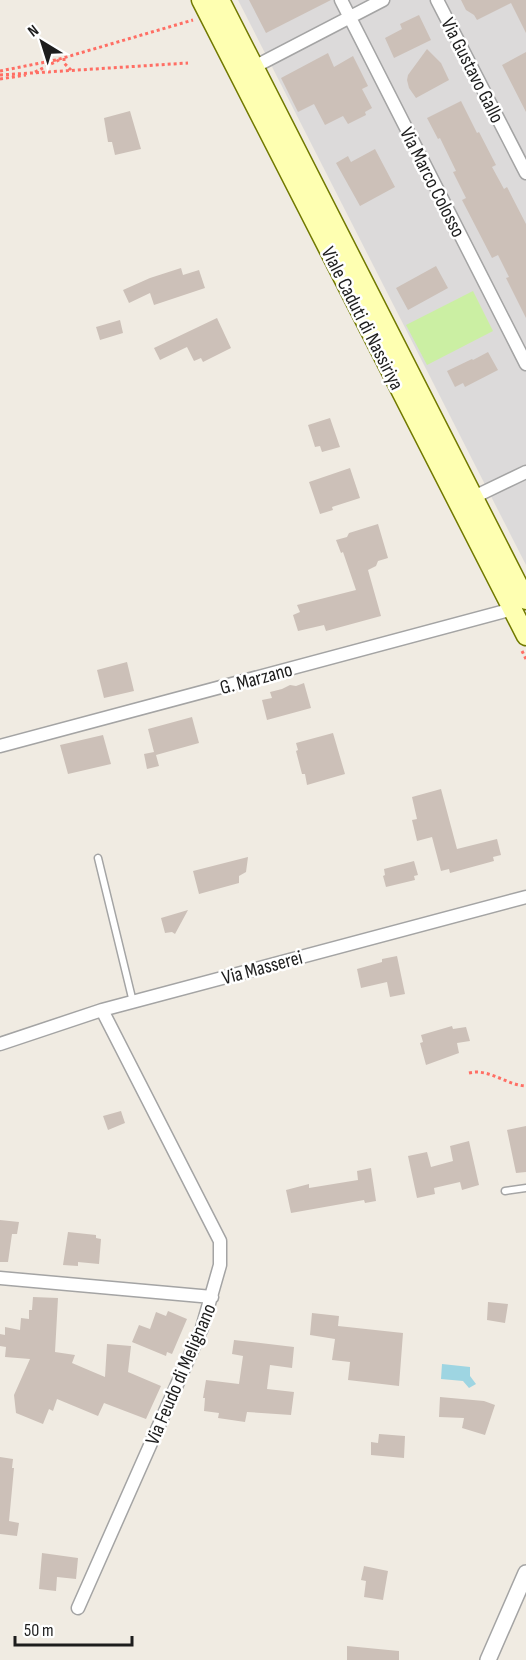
<svg xmlns="http://www.w3.org/2000/svg" width="526" height="1660" viewBox="0 0 526 1660" font-family="'Sofia Sans Condensed',sans-serif">
  <style>
    .residential { fill: #dcdada }
    .grass { fill: #cbefa3 }
    .water { fill: #9ed5e2 }
    .building { fill: #ccc0b8 }
    .lines { fill: none; stroke-linecap: round; stroke-linejoin: round }
    .service-casing { stroke: #a4a4a4; stroke-width: 9 }
    .minor-casing { stroke: #a4a4a4; stroke-width: 15 }
    .tertiary-casing { stroke: #a4a4a4; stroke-width: 18 }
    .secondary-casing { stroke: #717900; stroke-width: 21 }
    .path { stroke: #ff6e64; stroke-width: 3; stroke-dasharray: 3 3; stroke-linecap: butt }
    .service { stroke: #fff; stroke-width: 6 }
    .minor { stroke: #fff; stroke-width: 12 }
    .tertiary { stroke: #fff; stroke-width: 15 }
    .secondary { stroke: #feffb1; stroke-width: 18 }
    .labels { text-anchor: middle; stroke-width: 5; stroke-linejoin: round; paint-order: stroke }
    .street-label { font-size: 20px; fill: #1d1d1d; stroke: #fff }
  </style>
  <rect width="100%" height="100%" fill="#f0ebe2"/>
  <path class="residential" d="M238 0H526V565Z"/>
  <path class="grass" d="M473 291 493 331 427 365 406 325Z"/>
  <path class="water" d="M442 1364 470 1367V1376L476 1384 469 1388 463 1381 441 1379Z"/>
  <path class="building" d="M249 0H331L266 33Z
    M461 0H526V33L511 3 477 20 474 15 466 10Z
    M419 15 431 40 394 58 385 38 402 29 400 24Z
    M427 49 441 63 449 80 416 98 409 88 407 80 408 75Z
    M526 52V112L502 65Z
    M328 53 334 67 353 56 368 86 362 89 372 108 365 112 366 115 348 124 343 116 325 125 314 104 298 112 281 78Z
    M461 101 477 133 479 132 496 165 492 167 504 189 507 187 526 224V318L506 278 509 277 498 255 492 258 462 200 466 198 453 172 456 171 440 138 438 139 427 118Z
    M130 111 141 149 115 155 112 142H108L104 118Z
    M375 149 395 187 360 206 336 163 348 156 351 162Z
    M436 266 448 288 408 310 396 288Z
    M181 268 183 275 199 270 205 288 154 305 150 293 129 303 123 290 150 278Z
    M217 318 231 348 203 362 201 358 194 361 187 347 160 360 154 348Z
    M120 320 123 333 100 340 96 327Z
    M488 352 498 370 465 387 463 383 455 387 447 371 472 359 473 360Z
    M330 418 340 447 322 452 320 446 315 447 308 425Z
    M350 468 360 498 332 507 333 510 320 514 309 482Z
    M378 524 388 558 378 561 376 566 368 570 381 616 326 631 324 625 298 631 293 615 300 612 297 605 356 590 343 552 341 553 336 540 347 537 349 533Z
    M127 662 134 691 104 698 97 670Z
    M304 683 311 708 267 720 262 700 272 698 270 692 282 689 290 685 296 686Z
    M192 717 199 743 156 755 159 766 147 769 144 754 154 752 148 729Z
    M333 733 345 774 307 785 305 774H302L296 751 298 750 296 743Z
    M103 735 111 764 68 774 60 745Z
    M441 789 457 849 497 839 501 855 493 857 494 861 450 873 449 869 441 871 432 837 417 841 412 820 417 819 412 797Z
    M248 857 246 872 239 876V883L199 894 193 871Z
    M414 861 418 875 414 876 415 880 386 887 383 876 385 875 384 869Z
    M188 910 175 934 172 932 165 933 161 918Z
    M397 956 405 994 390 997 387 982 361 988 357 969 382 962V959Z
    M452 1026 453 1029 466 1027 470 1041 457 1043 459 1053 426 1065 420 1043 423 1042 421 1035Z
    M121 1111 125 1123 108 1130 103 1116Z
    M526 1126V1172L516 1173 507 1130Z
    M469 1141 479 1185 462 1190 460 1182 434 1188 435 1194 417 1198 408 1156 427 1152 431 1167 453 1161 450 1146Z
    M371 1168 376 1201 365 1203 364 1200 291 1213 286 1190 309 1184V1188L358 1180 357 1171Z
    M0 1220 19 1222 17 1234H12L8 1262H0Z
    M68 1232 96 1235V1238L101 1239 99 1264 78 1262V1266L63 1265Z
    M33 1297 58 1298 55 1352 75 1355 72 1363 105 1377 107 1344 131 1346 128 1372 161 1386 146 1419 104 1403 98 1416 57 1399 53 1411 49 1409 43 1424 16 1413 14 1395 30 1359 5 1357 6 1347 0 1346V1334L5 1335V1327L20 1330 21 1318 29 1319V1310H32Z
    M488 1302 508 1304 505 1323 487 1320Z
    M168 1311 187 1319 172 1354 167 1352 166 1356 132 1342 139 1325 150 1329 156 1312 166 1316Z
    M312 1313 339 1316 338 1326 403 1333 399 1386 348 1380 350 1362 332 1360 335 1339 310 1335Z
    M234 1340 294 1347 292 1368 270 1365 267 1389 294 1392 291 1415 247 1412 245 1422 218 1418 219 1413 204 1411 205 1398H203L206 1380 239 1384 243 1356 232 1354Z
    M440 1397 484 1401 495 1405 485 1435 462 1428 464 1418 439 1417Z
    M379 1434 405 1436 404 1458 371 1455V1442L378 1443Z
    M0 1457 13 1459 12 1468H14L9 1521 19 1523 17 1536 0 1534Z
    M42 1553 78 1558 76 1579 57 1577 56 1591 39 1589Z
    M364 1566 388 1571 383 1600 364 1597 366 1581 361 1580Z
    M347 1646 399 1651V1660H347Z"/>
  <g class="lines">
    <g class="service-casing">
      <path id="service" d="M98 858 133 1002
        M505 1191 526 1188"/>
    </g>
    <g class="minor-casing">
      <path id="minor" d="M341 0 526 364
        M437 0 526 173
        M254 67 383 0
        M474 497 526 472
        M0 746 513 609
        M0 1044 102 1010 526 897
        M0 1278 212 1297
        M78 1608 202 1328 220 1265V1241L102 1010"/>
    </g>
    <g class="tertiary-casing">
      <path id="tertiary" d="M488 1660 526 1573"/>
    </g>
    <g class="secondary-casing">
      <path id="secondary" d="M201 0 526 636
        M220 0 526 600"/>
    </g>
    <path class="path" d="M64 58V63L71 70
      M0 71 56 60 193 20
      M35 72 59 60
      M0 75 188 63
      M0 79 26 75
      M522 651 526 659
      M469 1073C489 1068 506 1085 526 1086"/>
    <use href="#service" class="service"/>
    <use href="#minor" class="minor"/>
    <use href="#tertiary" class="tertiary"/>
    <use href="#secondary" class="secondary"/>
  </g>
  <g class="labels">
    <g class="street-label">
      <text transform="translate(473 70) rotate(63)" y="7">Via Gustavo Gallo</text>
      <text transform="translate(433 182) rotate(63)" y="7">Via Marco Colosso</text>
      <text transform="translate(363 318) rotate(63)" y="7">Viale Caduti di Nassiriya</text>
      <text transform="translate(256 678) rotate(-15)" y="7">G. Marzano</text>
      <text transform="translate(262 967) rotate(-15)" y="7">Via Masserei</text>
      <text transform="translate(180 1374) rotate(-67)" y="7">Via Feudo di Melignano</text>
    </g>
  </g>
  <g transform="translate(42 42) rotate(322)" stroke="#ffffff" stroke-width="4.5" paint-order="stroke">
  <path d="M0-4.5L10 22L0 15L-10 22Z" fill="#1d1d1d"/>
  <text y="-9" font-size="16" font-weight="bold" text-anchor="middle" fill="#1d1d1d">N</text>
  </g>
  <path d="M15 1636v9h117v-9" fill="none" stroke="#1d1d1d" stroke-width="3"/>
  <text x="24" y="1636" font-size="18" fill="#1d1d1d" stroke="#ffffff" stroke-width="4.5" paint-order="stroke">50 m</text>
</svg>
